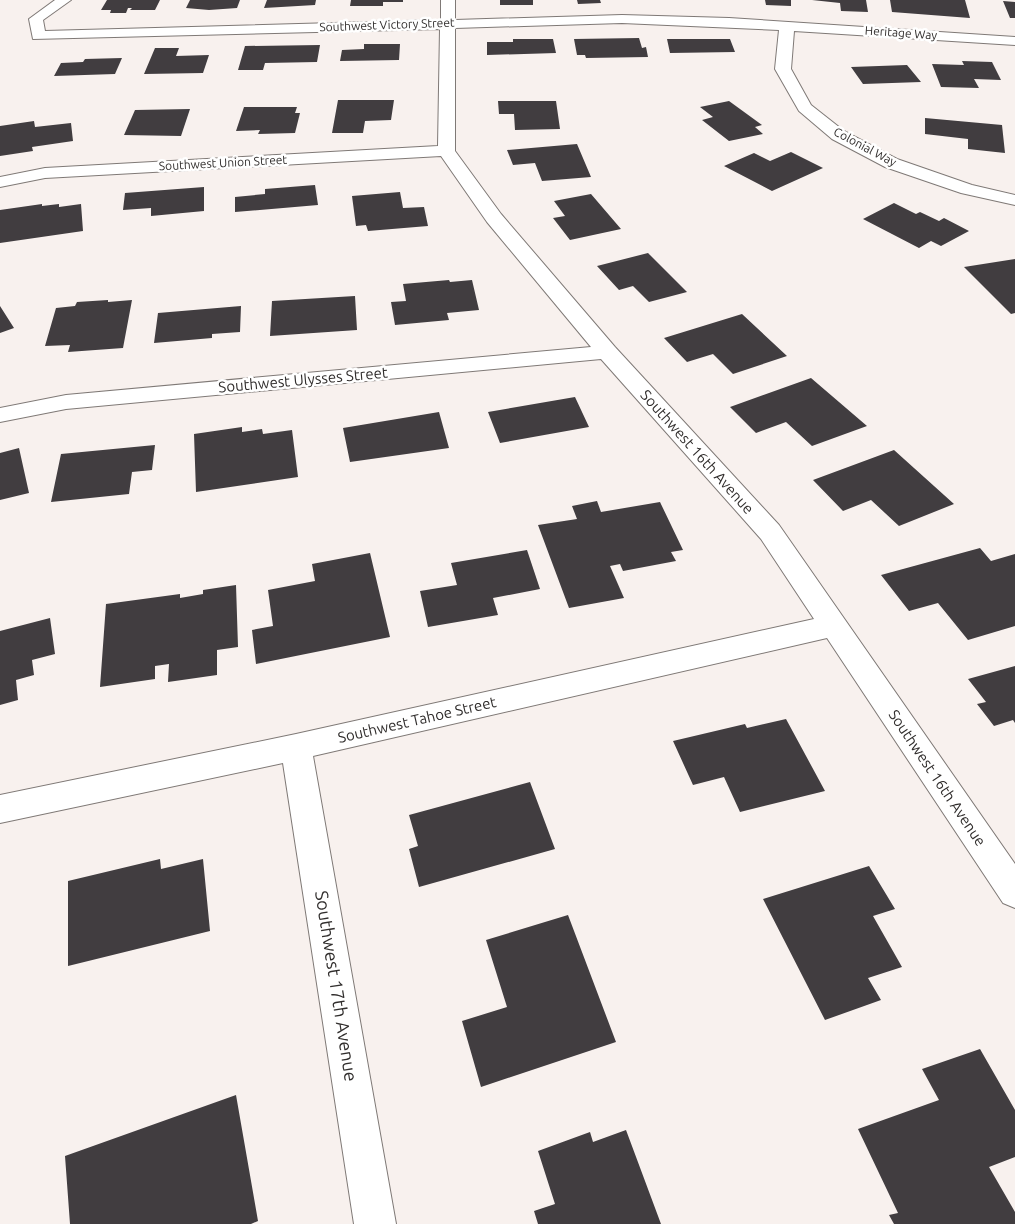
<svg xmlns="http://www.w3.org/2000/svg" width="1015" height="1224" viewBox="0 0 1015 1224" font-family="Ubuntu,sans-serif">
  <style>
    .building { fill: #413d40 }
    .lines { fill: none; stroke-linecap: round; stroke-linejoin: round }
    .minor-casing { stroke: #7f7976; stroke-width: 2 }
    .minor { fill: #fff; fill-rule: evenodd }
    .labels { text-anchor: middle; stroke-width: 5; stroke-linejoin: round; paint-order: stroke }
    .far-street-label { font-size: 12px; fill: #312e2d; stroke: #fff }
    .street-label { font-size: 15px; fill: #312e2d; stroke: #fff }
    .near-street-label { font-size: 18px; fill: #312e2d; stroke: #fff }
  </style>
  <rect width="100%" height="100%" fill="#f8f1ee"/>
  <path class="building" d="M107 0H160L155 10H130L132 8H128L126 13H110L111 10H101Z
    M190 0H240L237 8 209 10 186 8Z
    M267 0H316L315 5 264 8Z
    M351 0H403V2H383V6H350Z
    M500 0H533V5H500Z
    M577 0H600L601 3 578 4Z
    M765 0H791V6L766 5Z
    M812 0H866L868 12 841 11 840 3Z
    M890 0H965L970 18 892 12Z
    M1003 1 1015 2V18H1010Z
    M639 38 642 48 646 47 648 57 586 58 585 55H577L574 39Z
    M513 39H553L556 53 487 55V42H513Z
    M667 39H730L735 52 670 53Z
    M364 44H400L399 60 340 61 342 50 364 49Z
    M320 45 317 62 265 63 263 70H238L245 46Z
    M155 48H179L176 56 209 55 203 73 144 74Z
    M122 58 115 74 54 76 61 63 83 62 85 59Z
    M962 61 992 62 1001 80 974 79 979 88 941 87 932 64 964 65Z
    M907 65 921 82 863 84 851 67Z
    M338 100H394L391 120 365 121 363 133H332Z
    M498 101H556L560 129 515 130 514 114H499Z
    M729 101 762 125 755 127 763 134 729 141 702 120 713 117 700 107Z
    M244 107H297L295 113H300L295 133 258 134 260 130 236 131Z
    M190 109 181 136 124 135 135 110Z
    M925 118 1002 125 1005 153 968 149V139L925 134Z
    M34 121 35 127 71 123 73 141 32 147 33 151 0 156V126Z
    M577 144 591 177 542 181 535 163 513 165 507 150Z
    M791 152 823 168 772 191 724 166 754 153 770 161Z
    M315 185 318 205 235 212V197L265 194V189Z
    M204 187V211L151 216V208L123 210 125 193Z
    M400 192 403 208 424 207 428 226 368 231 366 225 356 226 352 196Z
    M591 194 621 229 570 240 553 218 565 216 554 201Z
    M894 203 916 214 920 212 939 221 944 218 969 231 941 246 931 241 919 248 863 219Z
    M42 204V206L59 204V207L81 204 83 231 0 243V210Z
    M648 253 687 292 649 302 633 286 619 290 597 266Z
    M1015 259V313L1011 314 964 267Z
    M449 280 450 282 472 280 479 310 447 313 449 320 395 325 391 302 406 301 403 284Z
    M355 296 357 330 270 336 272 301Z
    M108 300V302L132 300 123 348 68 352 70 345 45 346 56 308 75 306 77 302Z
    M0 306 14 328 0 333Z
    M241 306 240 332 212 334V338L154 343 158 313Z
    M742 314 787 356 733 374 713 354 687 362 664 338Z
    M811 378 867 426 812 446 786 422 756 433 730 407Z
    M575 397 589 427 500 443 488 412Z
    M439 412 449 448 350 462 343 428Z
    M242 427V432L262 429 263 434 292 430 298 477 196 492 194 434Z
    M155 445 152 470 132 472 129 494 51 502 61 454Z
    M19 448 29 493 0 500V453Z
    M894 450 954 504 899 526 871 500 843 511 813 480Z
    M597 501 601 512 660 502 683 550 671 552 676 561 623 571 620 564 610 566 624 598 569 608 538 525 577 519 572 506Z
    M980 548 991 561 1015 554V626L968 640 938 603 909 611 881 575Z
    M527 550 540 589 493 598 498 615 428 627 420 591 457 585 451 563Z
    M370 553 390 637 256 664 252 630 273 626 268 590 315 581 312 564Z
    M236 585 238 647 217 650V675L168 682 169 664 155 666V679L100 687 106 604 180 594V598L203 594V590Z
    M50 618 55 654 32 660 34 675 16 680 18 700 0 705V631Z
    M1015 666V723L1013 720 994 726 977 704 986 702 968 679Z
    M786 719 825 791 740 812 724 777 693 785 673 741 745 724 747 728Z
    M530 782 555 849 419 887 409 849 418 846 409 815Z
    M160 859 161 869 203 859 210 931 68 966V881Z
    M869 866 895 909 873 916 902 967 868 978 881 1000 825 1020 763 899Z
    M568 915 616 1042 481 1087 462 1021 507 1007 486 940Z
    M980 1049 1015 1110V1157L989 1167 1015 1212V1224H894L889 1215 898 1213 858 1129 939 1100 922 1069Z
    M236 1095 258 1221 251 1224H70L65 1156Z
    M626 1130 661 1224H538L534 1211 555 1204 538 1151 590 1132 593 1142Z"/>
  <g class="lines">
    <g class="minor-casing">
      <path id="minor" d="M55 0H71L43 20 45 31 441 20V0H455V20L622 15 729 18 1015 37V45L794 31 791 69 811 105 844 131 897 159 972 185 1015 195V205L961 193 885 167 832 139 799 111 775 69 779 30 622 23 455 28V151L501 214 615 347 779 525 1015 864V908L1003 903 827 638 313 756 396 1224H354L283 763 0 823V795L296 734 814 619 761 539 601 359 66 409 0 422V408L66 395 591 347 487 222 441 156 45 178 0 187V177L45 168 438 146 440 29 33 39 29 19Z"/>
    </g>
    <use href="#minor" class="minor"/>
  </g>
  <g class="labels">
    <g class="far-street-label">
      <text transform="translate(387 25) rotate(-2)" y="4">Southwest Victory Street</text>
      <text transform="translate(901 33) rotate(4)" y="4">Heritage Way</text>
      <text transform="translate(865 147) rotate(28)" y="4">Colonial Way</text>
      <text transform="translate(223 163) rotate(-3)" y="4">Southwest Union Street</text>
    </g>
    <g class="street-label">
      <text transform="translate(303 380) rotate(-5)" y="5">Southwest Ulysses Street</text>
      <text transform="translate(697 452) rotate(48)" y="5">Southwest 16th Avenue</text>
      <text transform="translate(417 720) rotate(-13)" y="5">Southwest Tahoe Street</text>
      <text transform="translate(937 778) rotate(56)" y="5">Southwest 16th Avenue</text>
    </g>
    <g class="near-street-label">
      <text transform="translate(336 986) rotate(81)" y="6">Southwest 17th Avenue</text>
    </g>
  </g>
</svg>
